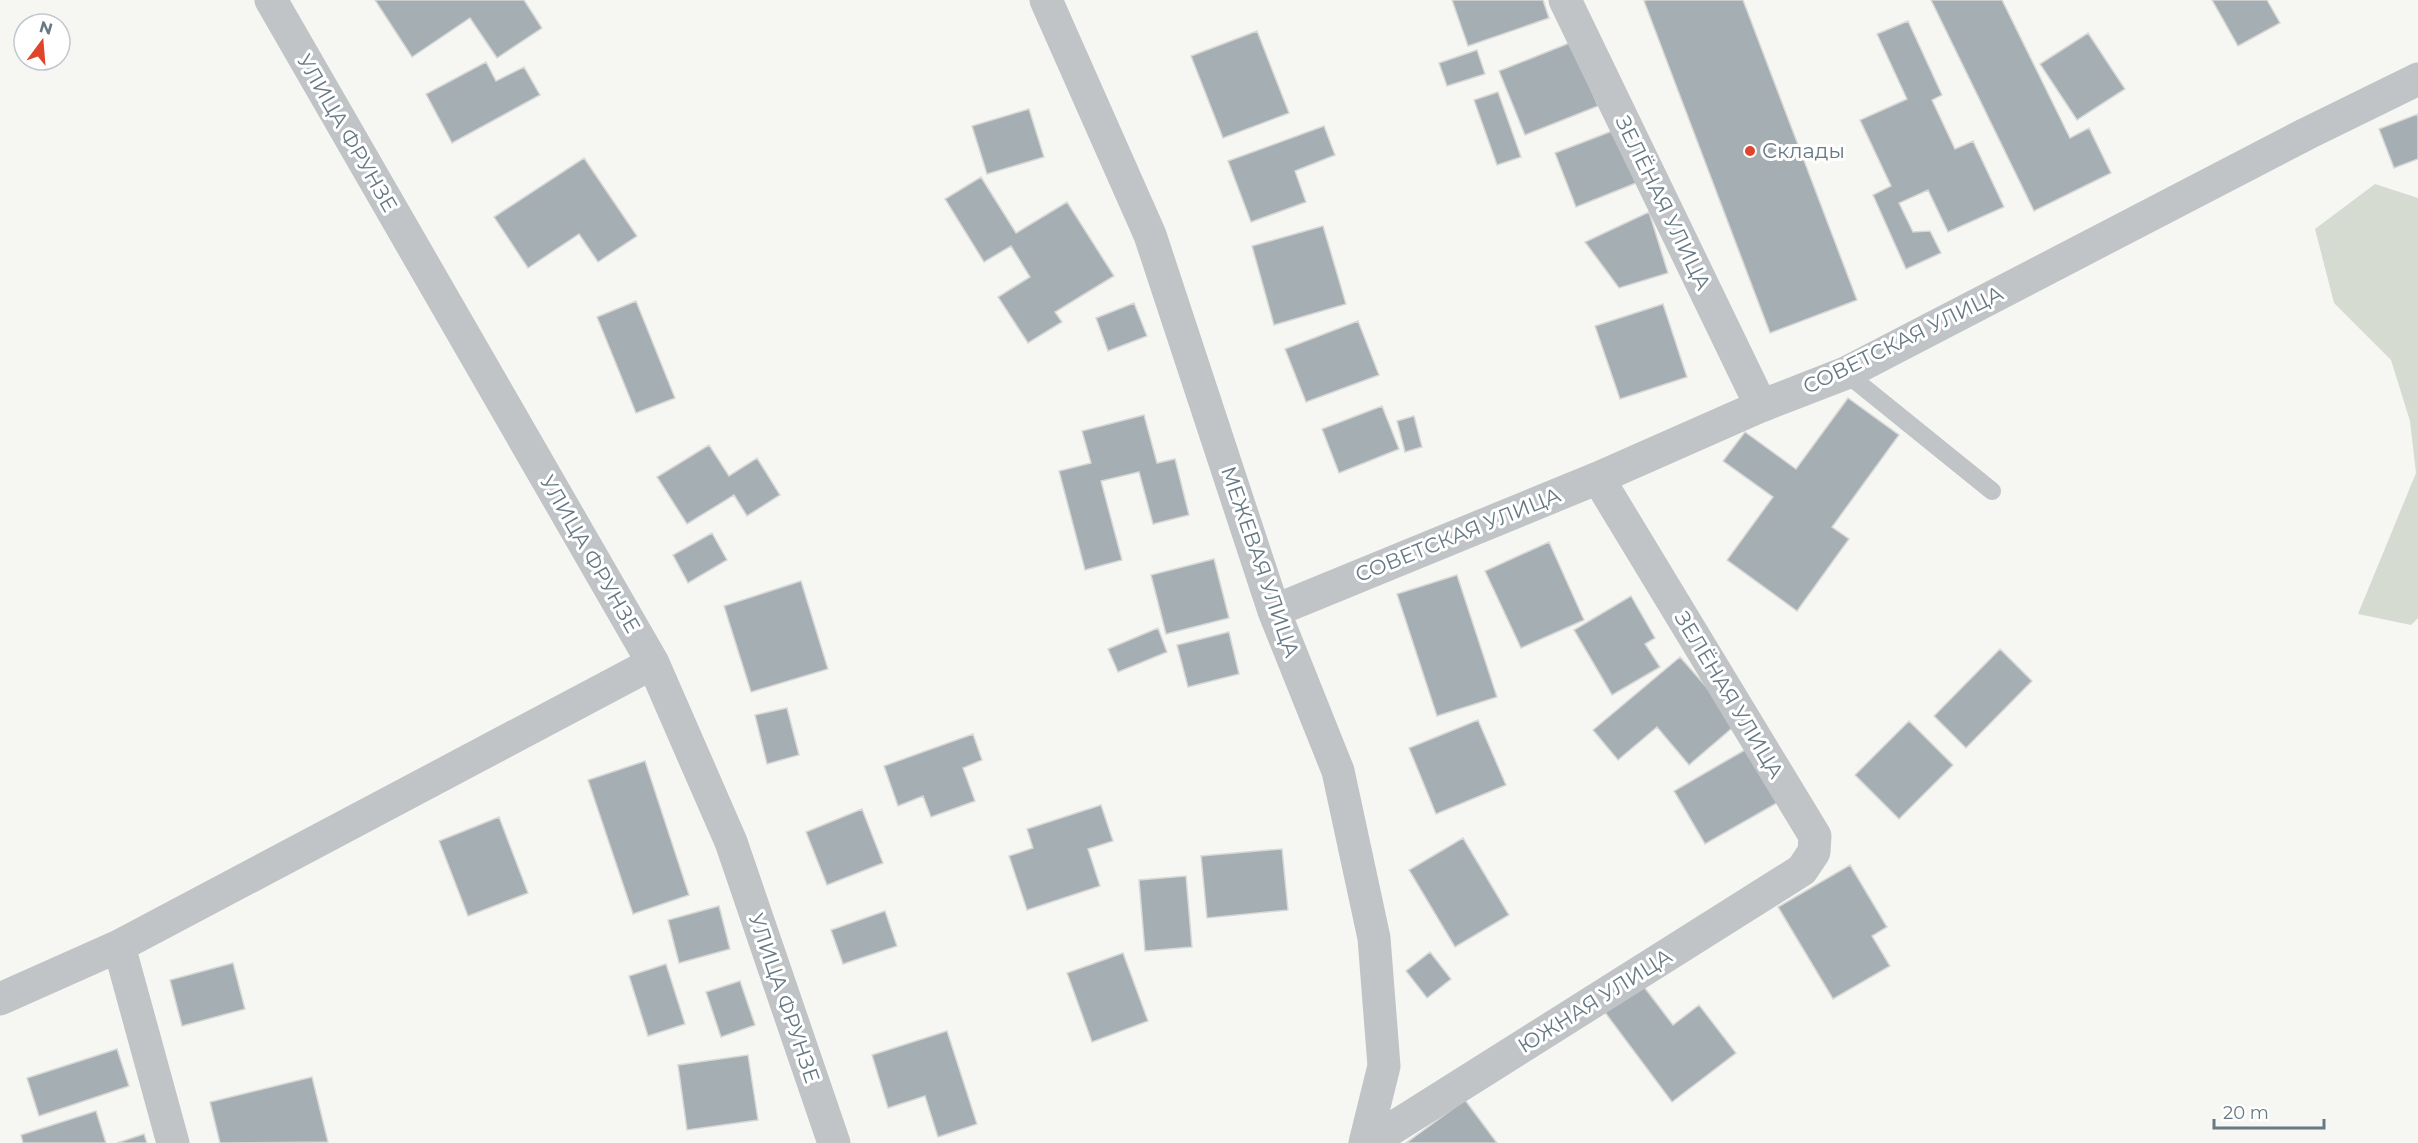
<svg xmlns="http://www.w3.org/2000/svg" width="2418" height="1143" viewBox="0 0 2418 1143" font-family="Montserrat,sans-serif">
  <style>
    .green { fill: #d6dbd2 }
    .building { fill: #a4aeb3; stroke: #d8d8d6; stroke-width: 1.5 }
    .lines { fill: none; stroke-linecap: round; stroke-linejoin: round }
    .service { stroke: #c0c4c7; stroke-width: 18 }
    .minor { stroke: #c0c4c7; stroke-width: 33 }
    .poi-dot { fill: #df452a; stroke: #fff; stroke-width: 2 }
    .labels { text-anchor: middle; stroke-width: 6; stroke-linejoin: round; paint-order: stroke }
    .street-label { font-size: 21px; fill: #667984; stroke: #fff }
    .poi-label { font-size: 21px; fill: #667984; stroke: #fff; text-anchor: start }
  </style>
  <rect width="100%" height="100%" fill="#f6f6f3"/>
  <path class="green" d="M2375 184 2418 198V618L2411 625 2358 614 2416 473 2410 421 2391 360 2334 303 2315 229Z"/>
  <path class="building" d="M375 0H524L542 28 497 58 470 18 412 57Z
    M1452 0H1543L1549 18 1468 46Z
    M1647 0H1743L1857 300 1770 333 1644 1Z
    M1931 0H2002L2070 138 2089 128 2111 173 2034 211Z
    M2212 0H2267L2280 23 2238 46Z
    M1908 21 1942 95 1932 100 1955 149 1973 141 2004 207 1948 232 1928 190 1899 203 1913 232 1930 231 1941 253 1906 269 1873 195 1891 186 1860 120 1907 99 1877 34Z
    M1257 31 1289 113 1223 138 1191 56Z
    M2088 33 2125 89 2077 120 2040 64Z
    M1572 42 1598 106 1525 135 1499 71Z
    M1477 50 1485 74 1447 86 1439 63Z
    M486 62 496 81 524 67 540 95 452 143 426 94Z
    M1498 92 1521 157 1497 165 1474 100Z
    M1029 109 1044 157 987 174 972 126Z
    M2418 114V159L2394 168 2379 129Z
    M1324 126 1335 155 1295 171 1306 202 1251 222 1228 161Z
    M1620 128 1641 181 1576 207 1555 153Z
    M584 158 637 236 598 262 579 234 528 268 494 217Z
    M981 177 1016 233 1067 202 1114 276 1055 312 1062 322 1028 343 998 297 1030 277 1011 246 984 262 945 199Z
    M1649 212 1668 273 1619 288 1585 242Z
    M1323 226 1346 304 1274 325 1252 246Z
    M636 301 675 398 636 413 597 317Z
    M1134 303 1147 336 1108 351 1096 318Z
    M1663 304 1687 377 1620 399 1595 326Z
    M1358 321 1379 375 1306 402 1285 349Z
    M1848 398 1899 435 1832 527 1849 539 1797 611 1727 560 1773 497 1723 461 1745 432 1796 469Z
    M1382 406 1399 449 1339 473 1322 429Z
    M1144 415 1157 463 1175 459 1189 515 1153 524 1139 472 1101 481 1122 560 1085 570 1059 471 1091 463 1082 431Z
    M1414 416 1422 447 1405 452 1397 421Z
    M709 445 729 476 757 458 780 495 747 516 734 495 687 524 657 477Z
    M712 533 727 560 688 583 673 555Z
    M1549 542 1584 620 1521 648 1485 571Z
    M1214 559 1229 618 1166 634 1151 575Z
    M1457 575 1497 697 1437 716 1397 594Z
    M801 581 828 669 751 692 724 606Z
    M1631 596 1655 638 1645 644 1660 667 1612 695 1574 630Z
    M1158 628 1167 652 1118 672 1108 649Z
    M1229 632 1239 674 1188 687 1177 645Z
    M2000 649 2032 681 1966 748 1934 716Z
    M1680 657 1738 723 1689 765 1657 727 1618 760 1593 730Z
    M787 708 799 755 767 764 755 715Z
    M1478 720 1506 785 1436 814 1409 748Z
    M1909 721 1953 765 1899 819 1855 775Z
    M973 734 982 760 963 768 975 801 931 817 923 796 898 806 884 766Z
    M1750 747 1782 800 1705 844 1674 791Z
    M645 761 689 895 633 914 588 780Z
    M1101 805 1113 841 1088 849 1100 886 1027 910 1009 856 1033 848 1027 829Z
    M862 809 883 863 827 885 806 832Z
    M499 817 528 893 468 916 439 841Z
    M1463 838 1509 915 1455 947 1409 870Z
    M1282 849 1288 910 1207 918 1201 856Z
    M1850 865 1887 927 1872 936 1890 966 1833 999 1778 907Z
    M1186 876 1192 947 1145 951 1139 880Z
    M719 906 730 949 679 963 668 920Z
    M885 911 897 946 843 964 831 930Z
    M1430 952 1451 979 1427 998 1406 971Z
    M1123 953 1148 1021 1092 1042 1067 973Z
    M233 963 245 1009 182 1026 170 980Z
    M666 964 685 1024 648 1036 629 976Z
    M740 981 755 1025 721 1037 706 992Z
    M1641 983 1673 1025 1699 1005 1736 1053 1672 1102 1604 1011Z
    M947 1031 977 1124 938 1137 925 1096 888 1108 872 1055Z
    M117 1049 129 1086 39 1116 27 1078Z
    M748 1055 758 1120 687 1130 678 1065Z
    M312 1077 328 1142 220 1143 210 1102Z
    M1465 1100 1497 1143H1406Z
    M96 1111 106 1143H23L21 1135Z
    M144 1134 147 1143H117Z"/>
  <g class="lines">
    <path class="service" d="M1846 373 1992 491"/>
    <path class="minor" d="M271 0 653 663 731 842 834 1143
      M1046 0 1150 235 1274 611 1338 771 1374 938 1384 1066 1365 1143
      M1565 0 1761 406
      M1274 611 1598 478 1761 406 1846 373 2306 134 2418 79
      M119 946 173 1143
      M0 999 119 946 653 663
      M1369 1143 1802 870 1814 852 1815 836 1598 478"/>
  </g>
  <circle class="poi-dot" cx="1750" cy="151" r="6"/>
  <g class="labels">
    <g class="street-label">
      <text transform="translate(347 133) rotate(60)" y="7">УЛИЦА ФРУНЗЕ</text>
      <text transform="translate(1663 203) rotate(64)" y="7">ЗЕЛЁНАЯ УЛИЦА</text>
      <text transform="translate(1903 340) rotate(-26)" y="7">СОВЕТСКАЯ УЛИЦА</text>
      <text transform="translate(1458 535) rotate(-22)" y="7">СОВЕТСКАЯ УЛИЦА</text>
      <text transform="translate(590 554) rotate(60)" y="7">УЛИЦА ФРУНЗЕ</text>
      <text transform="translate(1260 562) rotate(71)" y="7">МЕЖЕВАЯ УЛИЦА</text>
      <text transform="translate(1729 695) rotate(59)" y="7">ЗЕЛЁНАЯ УЛИЦА</text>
      <text transform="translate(784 998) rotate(71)" y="7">УЛИЦА ФРУНЗЕ</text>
      <text transform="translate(1595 1001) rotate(-32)" y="7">ЮЖНАЯ УЛИЦА</text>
    </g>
    <g class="poi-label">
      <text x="1762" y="158">Склады</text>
    </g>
  </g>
  <g transform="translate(42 42) rotate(16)"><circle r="28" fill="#ffffff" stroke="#c2c9ce" stroke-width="1.5"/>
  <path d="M0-4.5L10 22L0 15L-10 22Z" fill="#df452a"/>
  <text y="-9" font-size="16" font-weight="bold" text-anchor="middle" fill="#667984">N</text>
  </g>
  <path d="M2214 1119v9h110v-9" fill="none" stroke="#667984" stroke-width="3"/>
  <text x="2223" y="1119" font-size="18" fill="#667984" stroke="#ffffff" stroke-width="4.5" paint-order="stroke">20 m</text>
</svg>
